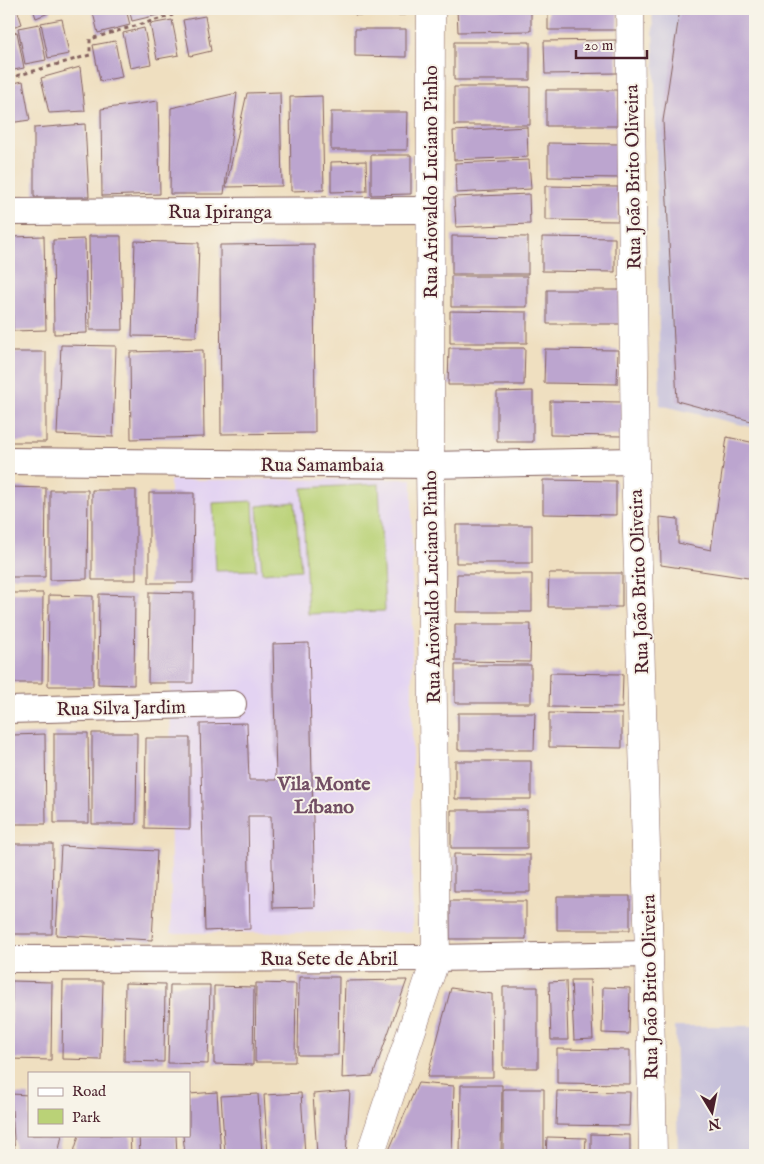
<svg xmlns="http://www.w3.org/2000/svg" width="764" height="1164" viewBox="0 0 764 1164" font-family="'IM FELL English',serif">
  <style>
    .built { fill: #e3d3f2 }
    .industrial { fill: #c6c0da }
    .green { fill: #bad277; stroke: #827851 }
    .building { fill: #bca5cf }
    .lines { fill: none; stroke-linecap: round; stroke-linejoin: round }
    .minor-casing { stroke: #84625f; stroke-width: 28 }
    .tertiary-casing { stroke: #84625f; stroke-width: 29 }
    .path { stroke: #84625f; stroke-width: 3; stroke-dasharray: 4 4; stroke-linecap: butt }
    .minor { stroke: #fff; stroke-width: 26 }
    .tertiary { stroke: #fff; stroke-width: 28 }
    .labels { text-anchor: middle; stroke-width: 4; stroke-linejoin: round; paint-order: stroke }
    .street-label { font-size: 19px; fill: #4a1f2b; stroke: #f7f3e8 }
    .neighbourhood-label { font-size: 20px; font-weight: bold; fill: #724e64; stroke: #f7f3e8 }
  </style>
  <rect width="100%" height="100%" fill="#f7f3e8"/>
  <filter id="ink" filterUnits="userSpaceOnUse"><feTurbulence type="fractalNoise" baseFrequency=".02" numOctaves="2"/><feDisplacementMap in="SourceGraphic" scale="10" xChannelSelector="R" yChannelSelector="G"/><feConvolveMatrix kernelMatrix="1 2 1 2 8 2 1 2 1" color-interpolation-filters="sRGB"/></filter>
  <filter id="wash" filterUnits="userSpaceOnUse"><feTurbulence type="fractalNoise" baseFrequency=".0096" numOctaves="4" result="noise"/><feDisplacementMap in="SourceGraphic" scale="20" xChannelSelector="R" yChannelSelector="G"/><feGaussianBlur stdDeviation="1.12" result="paint"/><feColorMatrix in="noise" values="0 0 0 0 0 0 0 0 0 0 0 0 0 0 0 0 0 1.4 0 .05"/><feComposite in="paint" operator="in"/></filter>
  <g filter="url(#wash)">
    <rect width="100%" height="100%" fill="#efdfc0"/>
    <path class="built" d="M412 479V932L171 933 170 480Z"/>
    <path class="industrial" d="M652 9H755V428L660 405 655 79Z
      M675 1026H755V1155H678Z"/>
    <path class="green" d="M379 484 385 611 308 614 302 488Z
      M253 501 256 570 216 571 213 503Z
      M295 502 301 570 262 573 257 506Z"/>
    <g id="blocks">
      <path class="building" d="M9 9H17L22 24 9 28Z
        M33 9H50L51 12 36 18Z
        M92 9H126L130 25 98 33Z
        M129 9H175V11L132 21Z
        M355 9H406V15H355Z
        M457 9H531V31L458 32Z
        M548 9H618L617 30H548Z
        M680 9H755V422L677 401 663 121Z
        M205 16 211 51 190 56 183 20Z
        M62 19 69 54 48 58 41 23Z
        M172 20 179 55 157 59 150 24Z
        M39 24 46 60 25 64 18 28Z
        M144 28 151 64 130 68 123 33Z
        M355 29H406V57L355 56Z
        M17 32 24 68 9 71V34Z
        M616 40 617 73 545 74 544 41Z
        M115 41 122 77 100 81 93 45Z
        M454 42H530V80H454Z
        M80 67 85 111 49 113 41 78Z
        M23 81 30 120 9 123V84Z
        M454 87H530V125H454Z
        M546 90H617V126H546Z
        M280 92 282 186 226 187 247 93Z
        M237 93 224 194H170L171 108Z
        M322 96 324 190 291 191 290 97Z
        M158 101 160 194 102 196 101 109Z
        M331 112H408L407 150H331Z
        M85 124 89 197H34V128Z
        M527 127 528 157 454 160 453 131Z
        M548 143 621 144V178L548 177Z
        M371 155H411V194L371 195Z
        M529 160 531 189 456 193 455 163Z
        M366 161 367 191 331 192V162Z
        M545 186 618 187V221L545 220Z
        M529 194 530 224 456 227 454 197Z
        M44 236 46 330 13 331 11 237Z
        M89 236H121L123 330H90Z
        M452 236 528 237V274H452Z
        M542 237 615 238V272L542 271Z
        M85 239 87 333 54 334 53 240Z
        M135 241 199 243 196 337 132 336Z
        M314 244 315 433 221 434 220 245Z
        M451 276H527V307H451Z
        M547 290H620V324H547Z
        M450 311 527 312V343H450Z
        M61 345 116 346 113 437 57 435Z
        M449 348H525L524 385H448Z
        M545 349 618 350 617 384 544 383Z
        M203 350 204 437 131 439 130 352Z
        M9 352H46V442H9Z
        M533 391V442H497V392Z
        M550 401 623 402V436L550 435Z
        M727 437 755 443V579L661 565 660 517 678 519V543L711 550Z
        M543 480 616 481V515L543 514Z
        M9 487 46 488 45 577H9Z
        M50 490H88L87 579 50 580Z
        M92 490H136V580H92Z
        M149 493H194L193 583H149Z
        M456 525H532V563H456Z
        M549 573H622V607H548Z
        M457 574H532V612H456Z
        M149 592 194 593 193 683H148Z
        M9 593H43L42 683H9Z
        M99 594 135 595 134 685 98 684Z
        M49 595 93 596V686H48Z
        M455 624H531L530 662 455 661Z
        M309 643 315 907 273 908 271 816H248L250 929 205 931 200 724 247 723 249 780H276L273 644Z
        M455 665H531V703H455Z
        M550 673 623 674 622 708 549 707Z
        M458 713H535L534 750H458Z
        M549 713 622 714V748L549 747Z
        M54 733H88L89 823H54Z
        M92 733H137L136 824H92Z
        M45 734 46 824H11V735Z
        M146 738H190V829L145 828Z
        M455 761H531V799H455Z
        M451 810H527V848H451Z
        M9 844H53L52 934H9Z
        M61 846 157 851 152 940 56 935Z
        M454 854 530 855V892H454Z
        M557 896H630V930H557Z
        M450 901H526V939H450Z
        M299 977H339L338 1055H298Z
        M407 980 373 1076 342 1078 345 981Z
        M571 980H590L593 1039 574 1040Z
        M12 981 52 982 51 1060 11 1059Z
        M63 981H103L101 1060 62 1059Z
        M566 981 568 1040H551L549 982Z
        M125 983 165 984 164 1062 124 1061Z
        M256 983 296 984 295 1062H255Z
        M170 985H210L208 1064 168 1063Z
        M214 986 254 987 253 1065 214 1064Z
        M503 987H538V1068H503Z
        M603 987 630 988 629 1034 602 1033Z
        M451 988 492 994 493 1077H427Z
        M557 1049 630 1050V1084L557 1083Z
        M418 1083 454 1086 452 1155H387Z
        M461 1085H502L501 1155H460Z
        M503 1089H544V1155H503Z
        M350 1091 346 1155H317L313 1094Z
        M557 1091 630 1092 629 1126 556 1125Z
        M217 1092 221 1155H185L183 1135H189V1094Z
        M301 1093 305 1155H268L264 1095Z
        M11 1094 29 1095V1135H62L58 1155H15Z
        M258 1094 262 1155H225L221 1096Z
        M591 1134 630 1135V1155H591Z
        M79 1135H130L131 1155H73Z
        M139 1135H176L177 1155H140Z
        M547 1137 586 1138 585 1155H546Z"/>
    </g>
  </g>
  <g filter="url(#ink)">
    <use href="#blocks" fill-opacity="0" stroke="#84625f" stroke-width="1"/>
    <g class="lines">
      <g class="minor-casing">
        <path id="minor" d="M9 212 430 210
          M9 461 430 465 635 461
          M9 710 233 704
          M9 959 436 958 649 954"/>
      </g>
      <g class="tertiary-casing">
        <path id="tertiary" d="M630 9 635 461 649 954 653 1155
          M370 1155 436 958 430 465 431 9"/>
      </g>
      <path class="path" d="M9 78 90 55V39L173 15"/>
      <use href="#minor" class="minor"/>
      <use href="#tertiary" class="tertiary"/>
    </g>
  </g>
  <g class="labels">
    <g class="street-label">
      <text transform="translate(632 177) rotate(-91)" y="7">Rua João Brito Oliveira</text>
      <text transform="translate(430 182) rotate(-90)" y="7">Rua Ariovaldo Luciano Pinho</text>
      <text x="220" y="218">Rua Ipiranga</text>
      <text x="322" y="471">Rua Samambaia</text>
      <text transform="translate(638 582) rotate(-92)" y="7">Rua João Brito Oliveira</text>
      <text transform="translate(431 587) rotate(-91)" y="7">Rua Ariovaldo Luciano Pinho</text>
      <text transform="translate(121 707) rotate(-1)" y="7">Rua Silva Jardim</text>
      <text x="329" y="965">Rua Sete de Abril</text>
      <text transform="translate(649 987) rotate(-91)" y="7">Rua João Brito Oliveira</text>
    </g>
    <g class="neighbourhood-label">
      <text x="324" y="790">Vila Monte<tspan x="324" dy="23">Líbano</tspan></text>
    </g>
  </g>
  <rect width="764" height="1164" fill="none" stroke="#f7f3e8" stroke-width="30"/>
  <rect x="28" y="1072" width="162" height="65" fill="#f7f3e8" stroke="#b29e9c"/>
  <rect x="38" y="1088" width="25" height="8" fill="#ffffff" stroke="#b29e9c"/>
  <text x="72" y="1096" font-size="15" fill="#4a1f2b">Road</text>
  <rect x="38" y="1109" width="25" height="15" fill="#bad277" stroke="#b29e9c"/>
  <text x="72" y="1122" font-size="15" fill="#4a1f2b">Park</text>
  <g transform="translate(712 1112) rotate(170)" stroke="#f7f3e8" stroke-width="4" paint-order="stroke">
  <path d="M0-4L9 19L0 12L-9 19Z" fill="#4a1f2b"/>
  <text y="-8" font-size="14" font-weight="bold" text-anchor="middle" fill="#4a1f2b">N</text>
  </g>
  <path d="M576 50v8h71v-8" fill="none" stroke="#4a1f2b" stroke-width="2.5"/>
  <text x="584" y="50" font-size="15" fill="#4a1f2b" stroke="#f7f3e8" stroke-width="4" paint-order="stroke">20 m</text>
</svg>
